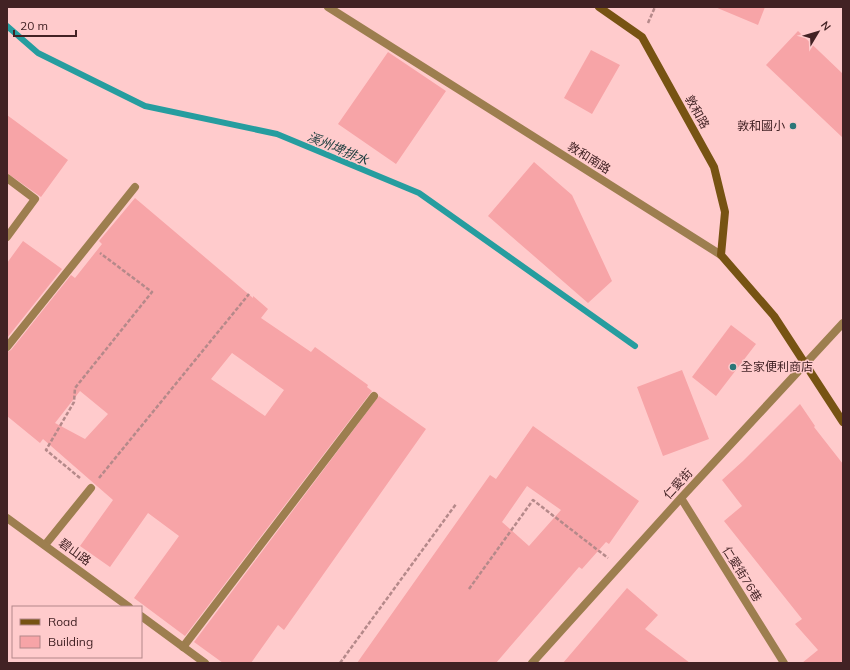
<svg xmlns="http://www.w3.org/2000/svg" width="850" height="670" viewBox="0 0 850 670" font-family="Mulish,'Noto Sans TC',sans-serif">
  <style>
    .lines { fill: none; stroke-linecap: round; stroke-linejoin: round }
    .stream { stroke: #269d9f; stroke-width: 6 }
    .building { fill: #f7a4a7; fill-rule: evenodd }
    .path { stroke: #b5898a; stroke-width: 2.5; stroke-dasharray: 4 2; stroke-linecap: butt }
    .lane { stroke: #9d7e4f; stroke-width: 8 }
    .street { stroke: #9d7e4f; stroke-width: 8 }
    .secondary { stroke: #775313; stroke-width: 8 }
    .poi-dot { fill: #2d7678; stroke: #ffcbcc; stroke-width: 1.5 }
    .labels { text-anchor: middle; stroke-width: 3; stroke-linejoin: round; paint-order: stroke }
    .street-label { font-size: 12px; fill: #422224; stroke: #ffcbcc }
    .poi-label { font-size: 12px; fill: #422224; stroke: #ffcbcc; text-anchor: end }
    .water-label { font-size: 13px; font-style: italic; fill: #1a3b3c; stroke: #ffcbcc }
  </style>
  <rect width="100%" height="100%" fill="#ffcbcc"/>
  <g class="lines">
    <path class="stream" d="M7 26 38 53 145 106 277 134 419 193 635 346"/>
  </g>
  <path class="building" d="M715 7H765L758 25Z
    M798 31 843 74V138L766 65Z
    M591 50 620 65 592 114 564 98Z
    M388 52 446 91 396 164 338 124Z
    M7 115 68 160 41 197 7 173Z
    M534 162 572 195 612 281 588 303 488 216Z
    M135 198 253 298V296L268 309 261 318 311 352 315 347 368 385 367 387 372 391 185 636 134 598 179 536 148 513 110 567 80 546 113 500 43 439 40 443 7 416V352L11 350 71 275 75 278 102 244 99 241ZM232 353 284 390 265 416 211 379ZM80 391 108 414 85 439 55 423Z
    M23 241 62 269 7 338V263Z
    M731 325 756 344 716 396 692 377Z
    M682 370 709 439 663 456 637 387Z
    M379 396 426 429 284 630 278 625 251 663H223L194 642Z
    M800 404 815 426 814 427 843 464V663H802L818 650 795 624 802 619 724 521 742 506 722 480 743 461Z
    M533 426 639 501 609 544 606 542 582 569 579 567 496 663H357L490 475 496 479ZM527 486 561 510 529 546 502 522Z
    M627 588 658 615 645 629 690 663H563Z"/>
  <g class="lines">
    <path class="path" d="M648 23 655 7
      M80 478 46 450 74 402 75 388 152 292 100 253
      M99 478 249 294
      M469 589 533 500 608 558
      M340 663 456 504"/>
    <path class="lane" d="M7 178 35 199 7 237
      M7 347 135 187
      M45 545 91 488
      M183 647 374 396"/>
    <path class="street" d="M328 7 721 255
      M681 498 784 663
      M7 518 129 607
      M141 616 205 663
      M532 663 681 498 843 323"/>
    <path class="secondary" d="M599 7 642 37 714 167 725 212 721 255 774 316 843 422"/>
  </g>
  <g class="poi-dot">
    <circle cx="793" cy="126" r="4"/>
    <circle cx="733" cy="367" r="4"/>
  </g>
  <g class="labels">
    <g class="street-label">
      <text transform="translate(697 112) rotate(61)" y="4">敦和路</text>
      <text transform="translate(589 158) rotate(32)" y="4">敦和南路</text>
      <text transform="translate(678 484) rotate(-47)" y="4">仁愛街</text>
      <text transform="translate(75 552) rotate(36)" y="4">碧山路</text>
      <text transform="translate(742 574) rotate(58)" y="4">仁愛街76巷</text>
    </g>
    <g class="poi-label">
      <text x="785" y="130">敦和國小</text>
      <text x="741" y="371" text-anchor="start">全家便利商店</text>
    </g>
    <g class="water-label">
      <text transform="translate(338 148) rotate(23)" y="5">溪州埤排水</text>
    </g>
  </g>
  <rect width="850" height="670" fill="none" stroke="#422224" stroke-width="16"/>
  <rect x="12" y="606" width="130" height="52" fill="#ffcbcc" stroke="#b38789"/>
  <rect x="20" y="619" width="20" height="6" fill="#775313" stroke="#b38789"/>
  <text x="48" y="626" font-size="12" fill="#422224">Road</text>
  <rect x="20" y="636" width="20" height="12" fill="#f7a4a7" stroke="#b38789"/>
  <text x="48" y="646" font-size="12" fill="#422224">Building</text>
  <g transform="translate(818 32) rotate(52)" stroke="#ffcbcc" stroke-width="3" paint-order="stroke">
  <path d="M0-3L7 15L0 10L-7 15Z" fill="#422224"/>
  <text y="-6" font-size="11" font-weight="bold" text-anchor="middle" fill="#422224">N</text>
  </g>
  <path d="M14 30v6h62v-6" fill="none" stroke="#422224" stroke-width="2"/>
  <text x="20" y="30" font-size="12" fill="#422224" stroke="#ffcbcc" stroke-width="3" paint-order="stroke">20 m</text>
</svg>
